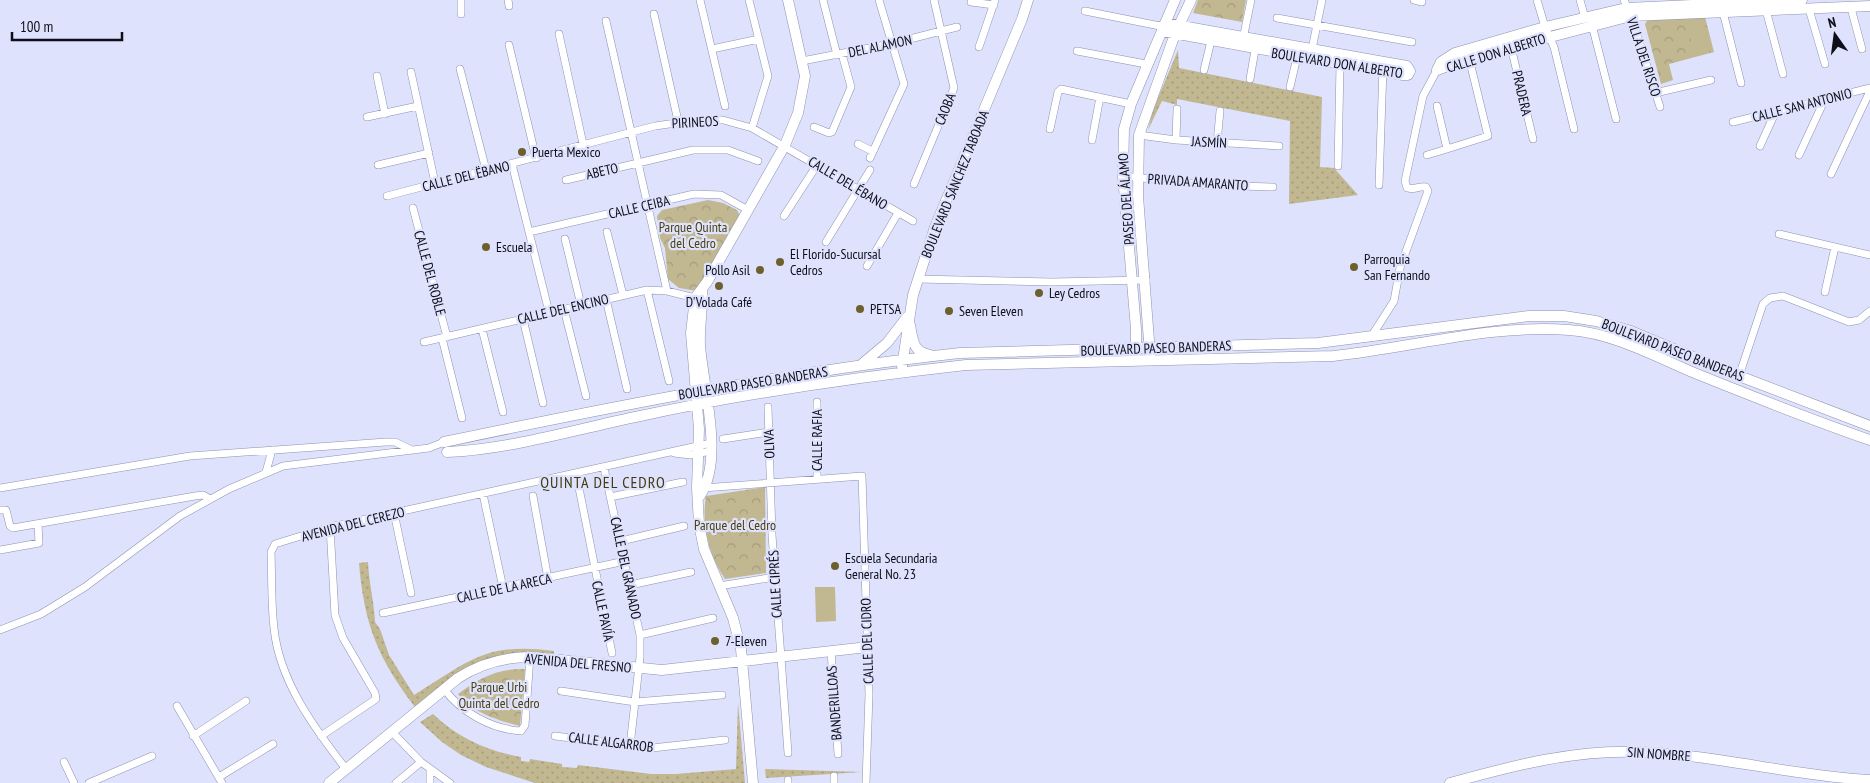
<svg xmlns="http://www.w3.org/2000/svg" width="1870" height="783" viewBox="0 0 1870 783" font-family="'PT Sans Narrow',sans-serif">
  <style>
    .grass { fill: url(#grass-dots) }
    .park { fill: url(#park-crowns) }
    .garden { fill: #c1b791 }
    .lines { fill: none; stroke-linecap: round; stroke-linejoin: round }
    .street-casing { stroke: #8d92b1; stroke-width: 8 }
    .secondary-casing { stroke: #8d92b1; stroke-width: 11 }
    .street { stroke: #fff; stroke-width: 7 }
    .secondary { stroke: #fff; stroke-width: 10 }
    .poi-dot { fill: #6c602d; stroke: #dee2fd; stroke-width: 2 }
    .labels { text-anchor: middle; stroke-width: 4.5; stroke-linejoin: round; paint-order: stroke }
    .street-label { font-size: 14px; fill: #0d0e19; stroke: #dee2fd }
    .poi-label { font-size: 14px; fill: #0d0e19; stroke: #dee2fd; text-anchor: start }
    .park-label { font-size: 14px; fill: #4a3f0a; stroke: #dee2fd }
    .quarter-label { font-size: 16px; letter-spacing: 1px; fill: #42390f; stroke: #dee2fd }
  </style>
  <defs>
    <pattern id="grass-dots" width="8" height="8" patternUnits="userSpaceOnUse" patternTransform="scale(1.25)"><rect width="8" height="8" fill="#c1b791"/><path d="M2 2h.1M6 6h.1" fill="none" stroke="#a59c7c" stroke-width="1.8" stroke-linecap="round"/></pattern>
    <pattern id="park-crowns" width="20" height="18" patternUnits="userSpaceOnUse" patternTransform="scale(1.25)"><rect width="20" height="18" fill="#c1b791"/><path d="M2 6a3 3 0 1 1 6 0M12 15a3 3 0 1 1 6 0" fill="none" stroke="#a59c7c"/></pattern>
  </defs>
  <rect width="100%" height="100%" fill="#dee2fd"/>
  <path class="grass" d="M1178 50 1179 68 1322 97 1320 167 1334 168 1358 195 1289 204 1290 121 1177 99V105L1162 101 1148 130 1153 110Z
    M368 562C369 583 374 602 375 622L380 629 389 655 414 695C470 661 484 642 554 651V654C486 647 465 667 415 707 378 659 364 624 359 563Z
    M738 703 745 783H535L486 767 461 755 442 742 420 722 433 714C458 738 487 751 521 757V761L529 762 530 759 562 764V767L577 768 578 765 651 774H676L736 769Z
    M765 769 862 772 766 778Z"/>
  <path class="park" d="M1198 0H1246L1242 22 1193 13Z
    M1705 17 1714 52 1669 64 1673 80 1661 84 1645 24 1649 18Z
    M708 200 723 203 737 210 740 216 697 291 679 288 668 279 665 248 660 238 657 216 662 210Z
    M765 487 766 573 725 579C709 555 701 525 706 496Z
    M525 669 520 726C500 721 470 712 458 694 479 678 498 668 525 669Z"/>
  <path class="garden" d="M1703 18 1711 51 1695 55 1686 22Z
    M815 587H835L836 621 816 622Z"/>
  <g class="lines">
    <g class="street-casing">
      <path id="street" d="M508 0 509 6
        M700 0 725 106
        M749 0 768 76 752 128
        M823 0 837 55
        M1414 0 1422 2
        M1537 0 1545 27 1554 47 1574 129
        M1580 0 1585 18
        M1624 0 1631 16 1660 107
        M971 2 994 5
        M1851 8 1862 49
        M1809 9 1825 64
        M1766 10 1783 74
        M1085 11 1160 26 1165 23
        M1723 12 1741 83
        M461 14V0
        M654 14 678 121
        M1277 18 1412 42
        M606 21 667 291
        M1592 25 1616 119
        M559 34 583 144
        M1243 39 1251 0
        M509 45 536 158
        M979 47 995 0
        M1511 47 1533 139
        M712 49 759 39
        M1077 51 1146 64
        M1311 54 1322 0
        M802 61 890 44 957 27
        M460 69 486 170
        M1204 70 1211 41
        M411 72 435 183
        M377 76 385 114
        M1250 79 1255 50
        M1290 87 1297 57
        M1655 93 1711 80
        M1437 106 1447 149 1488 136 1469 58
        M367 117 418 106
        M1733 122 1870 88
        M814 127 829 133 832 132 851 87 842 54
        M1050 129 1058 92 1061 89 1131 104
        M1139 135 1176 140 1279 146
        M1092 140 1100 97
        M1176 140 1177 109
        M1217 143 1220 111
        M858 144 872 151
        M1760 146 1775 113
        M1427 155 1447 149
        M1799 155 1824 101
        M870 158 904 84 879 0
        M512 164 549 312
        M378 165 429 153
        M1338 166 1340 65
        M1831 174 1870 91
        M1123 176 1208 185 1273 187
        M566 180 693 150H728L758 161
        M914 184 954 88 934 0
        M1379 185 1383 68
        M387 196 655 126 704 119 723 120 752 128 913 221
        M413 208 447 337
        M784 216 817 165
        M529 232 694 194 721 195 748 210
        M607 232 623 295
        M1779 234 1870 255
        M565 239 581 305
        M826 242 870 170
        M867 266 898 213
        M917 279 1053 282 1146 280
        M647 290 669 381
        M1825 292 1835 247
        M606 299 627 389
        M564 309 586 396
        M523 319 543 403
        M482 329 503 412
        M1371 337 1394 301 1400 268 1428 191 1426 187C1419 186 1414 190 1407 188L1405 181 1423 96 1437 70
        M442 338 462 418
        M424 342 647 290 667 291 699 299
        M1739 376 1763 304 1770 298 1783 296 1849 322 1859 320 1870 311
        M817 402V478
        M768 407 772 535 788 753
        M723 439 769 432
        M674 453 690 455 711 451
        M604 468 640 635V657L630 746
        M266 472 272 450
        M0 488 190 456 386 442H395L412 450
        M579 488 612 653
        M703 488 862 476 869 694 866 783
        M483 494 503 588
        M533 496 548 579
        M610 497 683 482
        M0 510H6L10 526 13 528 195 496 203 495 210 499
        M394 513 411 593
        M621 541 684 526
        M0 550 39 543 38 524
        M630 585 691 572
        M719 586 775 577
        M383 613 625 561
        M0 630 41 614 85 587 180 516 229 489 283 466 429 448 444 442
        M640 635 713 618
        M831 651 838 754
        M444 689C461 712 491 729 521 731L525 725 530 657
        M561 691 635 702 722 695
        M177 706 222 783
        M392 732 421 762 450 783
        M193 736 246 701
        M321 736 376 699 375 693 343 638 335 615 330 527
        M555 736 652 748 725 740
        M64 762 74 783
        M346 769C315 729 279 681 274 628 271 603 272 577 271 552L275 544 330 527 711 443
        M834 776V783
        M219 777 273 744
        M788 780V783
        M89 783 152 756
        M396 783 421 762
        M430 783V770"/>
    </g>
    <g class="secondary-casing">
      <path id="secondary" d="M1802 0 1626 8 1545 27 1455 53 1441 62 1437 70 1469 58 1631 16 1870 6
        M1162 31 1403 75H1408L1410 71 1407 66 1384 62 1165 23
        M910 325C913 341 913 352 930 355
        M1136 353V329L1123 176 1124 129 1131 104 1175 0
        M1150 354 1138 196 1139 135 1175 34 1191 0
        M862 364 887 343 907 317
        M902 366 913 295 935 227 1022 19 1028 0
        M444 442C615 406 786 372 960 353L1318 343 1529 316H1564L1596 321 1631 331 1739 376 1870 426
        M447 452C512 449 577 429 640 416 747 393 857 377 966 365L1333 356C1411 348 1490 324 1569 330 1614 333 1656 357 1697 374 1754 397 1812 420 1870 440
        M699 497C725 462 703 387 700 345 699 327 703 309 702 291
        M329 783 458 678C480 664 503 657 530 657L662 670 868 647
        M753 783 741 649 733 618 704 549 699 524 697 488 699 429 691 333 695 298 707 282 785 145 798 113 805 76 788 0
        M1450 783C1512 766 1575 749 1640 752 1717 755 1793 776 1870 780"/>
    </g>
    <use href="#street" class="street"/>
    <use href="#secondary" class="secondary"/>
  </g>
  <g class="poi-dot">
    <circle cx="522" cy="152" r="5"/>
    <circle cx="486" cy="247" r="5"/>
    <circle cx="780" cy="262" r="5"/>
    <circle cx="1354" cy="267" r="5"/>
    <circle cx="760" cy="270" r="5"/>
    <circle cx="719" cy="286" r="5"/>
    <circle cx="1039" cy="293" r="5"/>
    <circle cx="860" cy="309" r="5"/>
    <circle cx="949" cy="311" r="5"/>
    <circle cx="835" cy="566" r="5"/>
    <circle cx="715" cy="641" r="5"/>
  </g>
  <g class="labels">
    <g class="street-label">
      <text transform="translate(880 46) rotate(-12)" y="5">DEL ALAMON</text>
      <text transform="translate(1496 53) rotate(-17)" y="5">CALLE DON ALBERTO</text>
      <text transform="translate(1644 57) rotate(72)" y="5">VILLA DEL RISCO</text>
      <text transform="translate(1337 63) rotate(9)" y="5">BOULEVARD DON ALBERTO</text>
      <text transform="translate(1522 93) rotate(77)" y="5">PRADERA</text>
      <text transform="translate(1802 105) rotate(-14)" y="5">CALLE SAN ANTONIO</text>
      <text transform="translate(945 109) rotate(-68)" y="5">CAOBA</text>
      <text transform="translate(695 122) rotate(-3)" y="5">PIRINEOS</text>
      <text transform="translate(1209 142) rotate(3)" y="5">JASMÍN</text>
      <text transform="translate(602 171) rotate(-13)" y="5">ABETO</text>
      <text transform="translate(466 176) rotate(-14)" y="5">CALLE DEL ËBANO</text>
      <text transform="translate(1198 182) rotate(4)" y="5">PRIVADA AMARANTO</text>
      <text transform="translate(848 183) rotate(31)" y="5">CALLE DEL ÉBANO</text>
      <text transform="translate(955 184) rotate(-68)" y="5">BOULEVARD SÁNCHEZ TABOADA</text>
      <text transform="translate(1126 199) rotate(-94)" y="5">PASEO DEL ÁLAMO</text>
      <text transform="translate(639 207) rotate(-13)" y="5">CALLE CEIBA</text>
      <text transform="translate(430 273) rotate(75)" y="5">CALLE DEL ROBLE</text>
      <text transform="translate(563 309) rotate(-13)" y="5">CALLE DEL ENCINO</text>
      <text transform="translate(1156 348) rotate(-2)" y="5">BOULEVARD PASEO BANDERAS</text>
      <text transform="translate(1673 350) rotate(21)" y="5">BOULEVARD PASEO BANDERAS</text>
      <text transform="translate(753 383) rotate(-9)" y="5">BOULEVARD PASEO BANDERAS</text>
      <text transform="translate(817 440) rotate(-90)" y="5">CALLE RAFIA</text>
      <text transform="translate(769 444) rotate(-92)" y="5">OLIVA</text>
      <text transform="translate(353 524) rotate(-14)" y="5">AVENIDA DEL CEREZO</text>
      <text transform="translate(626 568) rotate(78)" y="5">CALLE DEL GRANADO</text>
      <text transform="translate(775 584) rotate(-93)" y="5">CALLE CIPRÉS</text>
      <text transform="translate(504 588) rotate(-12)" y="5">CALLE DE LA ARECA</text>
      <text transform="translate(603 611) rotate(78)" y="5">CALLE PAVÍA</text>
      <text transform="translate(867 641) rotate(-92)" y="5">CALLE DEL CIDRO</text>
      <text transform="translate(578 663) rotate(5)" y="5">AVENIDA DEL FRESNO</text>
      <text transform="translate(834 703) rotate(-94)" y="5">BANDERILLOAS</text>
      <text transform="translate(611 742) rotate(7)" y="5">CALLE ALGARROB</text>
      <text transform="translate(1659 754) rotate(4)" y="5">SIN NOMBRE</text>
    </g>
    <g class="poi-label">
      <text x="532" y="157">Puerta Mexico</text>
      <text x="496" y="252">Escuela</text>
      <text x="790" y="259">El Florido-Sucursal<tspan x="790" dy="16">Cedros</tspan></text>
      <text x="1364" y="264">Parroquia<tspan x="1364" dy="16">San Fernando</tspan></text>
      <text x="750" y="275" text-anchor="end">Pollo Asil</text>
      <text x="1049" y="298">Ley Cedros</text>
      <text x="719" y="307" text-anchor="middle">D'Volada Café</text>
      <text x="870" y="314">PETSA</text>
      <text x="959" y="316">Seven Eleven</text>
      <text x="845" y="563">Escuela Secundaria<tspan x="845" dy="16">General No. 23</tspan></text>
      <text x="725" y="646">7-Eleven</text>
    </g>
    <g class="park-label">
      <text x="693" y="232">Parque Quinta<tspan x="693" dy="16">del Cedro</tspan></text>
      <text x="735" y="530">Parque del Cedro</text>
      <text x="499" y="692">Parque Urbi<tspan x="499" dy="16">Quinta del Cedro</tspan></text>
    </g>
    <g class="quarter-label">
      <text x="603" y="488">QUINTA DEL CEDRO</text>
    </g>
  </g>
  <g transform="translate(1835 35) rotate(346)" stroke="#dee2fd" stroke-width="4" paint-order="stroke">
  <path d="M0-4L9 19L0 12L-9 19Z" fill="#0d0e19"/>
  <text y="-8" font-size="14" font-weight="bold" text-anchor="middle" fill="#0d0e19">N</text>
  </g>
  <path d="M12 32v8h110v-8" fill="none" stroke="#0d0e19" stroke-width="2.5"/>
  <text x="20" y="32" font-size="15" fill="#0d0e19" stroke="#dee2fd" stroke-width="4" paint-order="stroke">100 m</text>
</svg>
